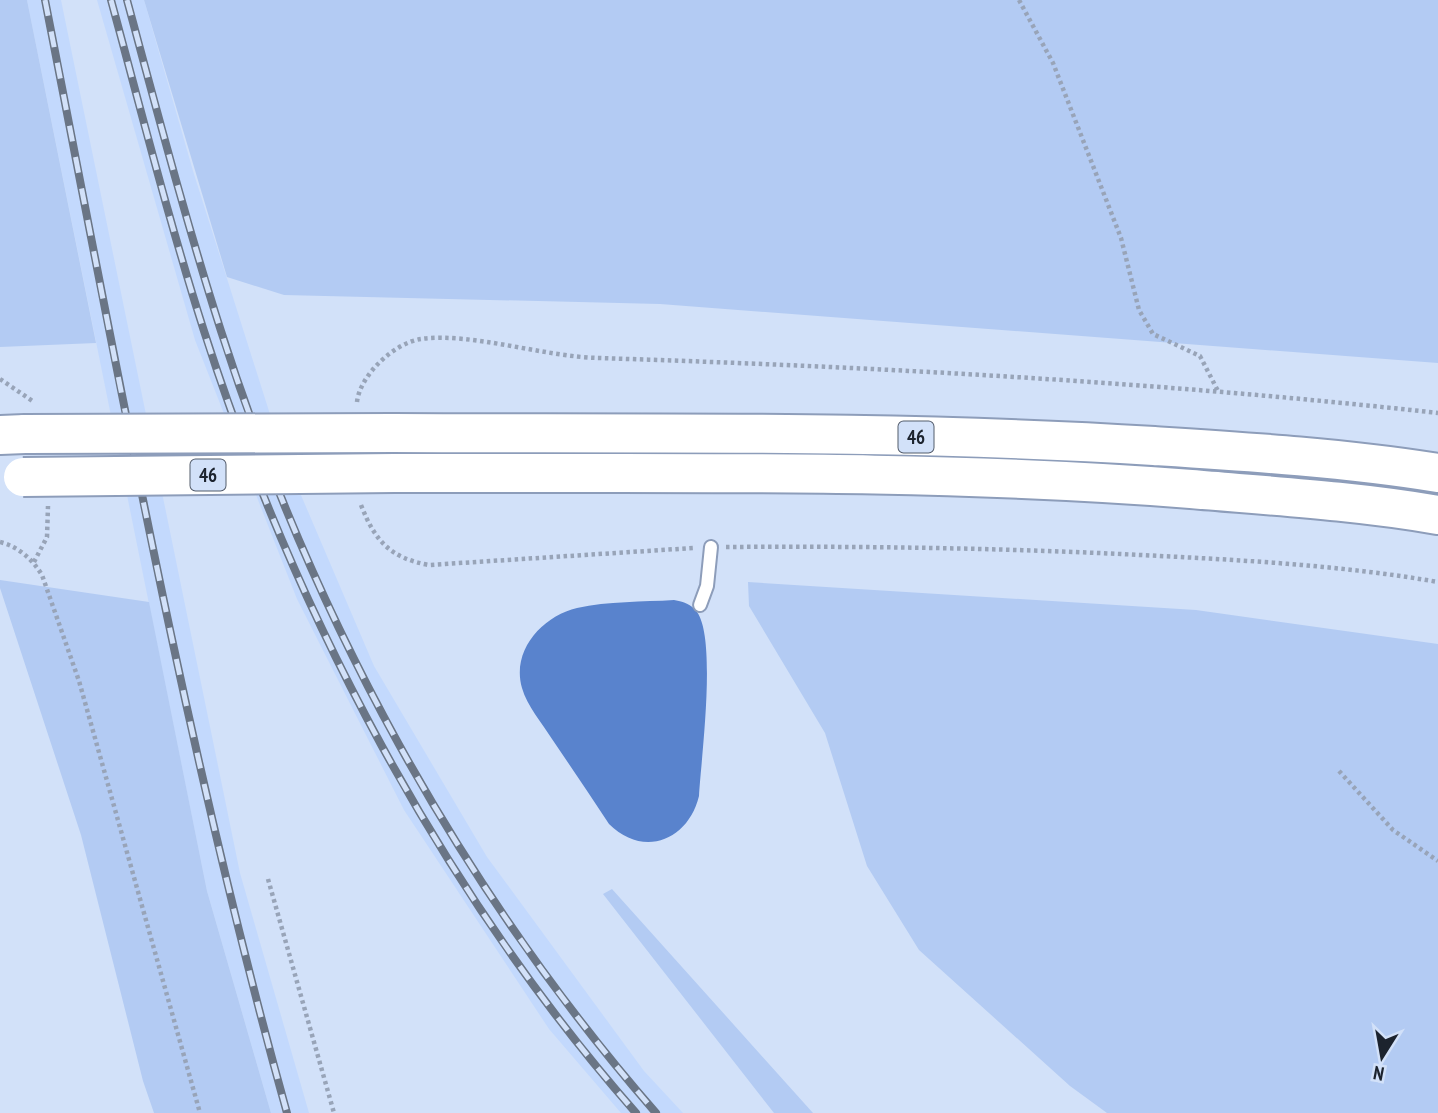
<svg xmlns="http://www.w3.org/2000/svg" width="1438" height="1113" viewBox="0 0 1438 1113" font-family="'PT Sans Narrow',sans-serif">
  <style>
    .built { fill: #c3d9fd }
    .green { fill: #b3cbf3 }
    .water { fill: #5983cd }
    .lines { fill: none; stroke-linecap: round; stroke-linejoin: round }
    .lane-casing { stroke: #8d9dba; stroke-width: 16 }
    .primary-casing { stroke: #8d9dba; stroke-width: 42 }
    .path { stroke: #98a4b8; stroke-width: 4.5; stroke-dasharray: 3.5 3.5; stroke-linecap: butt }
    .lane { stroke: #fff; stroke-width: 12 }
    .primary { stroke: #fff; stroke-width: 38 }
    .rail-casing { stroke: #6a7585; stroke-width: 8 }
    .rail { stroke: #d2e1f9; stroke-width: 5; stroke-dasharray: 16; stroke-linecap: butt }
    .primary-bridge-casing { stroke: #8d9dba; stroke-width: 42; stroke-linecap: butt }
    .primary-bridge { stroke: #fff; stroke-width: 38 }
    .labels { text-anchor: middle; stroke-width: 5; stroke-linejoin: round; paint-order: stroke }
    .shield { fill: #d2e1f9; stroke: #535c6b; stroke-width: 2 }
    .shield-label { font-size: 19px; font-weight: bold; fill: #1c232e }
  </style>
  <rect width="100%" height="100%" fill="#d2e1f9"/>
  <path class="built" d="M27 0H61L240 873 309 1113H271L207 891Z
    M97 0H144L193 171 280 446 374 666 487 857 644 1071 683 1113H621L549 1029 404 810 297 599 195 340Z"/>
  <path class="green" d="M0 0H27L96 343 0 347Z
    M144 0H1438V363L660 304 284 295 227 277Z
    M0 580 149 602 207 891 271 1113H154L143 1081 81 835 0 588Z
    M748 582 1196 610 1438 644V1113H1107L1070 1086 919 950 867 866 825 733 749 606Z
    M612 889 813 1113H774L603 894Z"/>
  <path class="water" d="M674 600C684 602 691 604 697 612 717 640 701 759 699 796 688 841 643 858 609 824 590 795 571 767 552 739 542 723 527 706 522 688 511 650 543 616 577 608 608 601 643 602 674 600Z"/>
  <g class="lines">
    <g class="lane-casing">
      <path id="lane" d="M700 605 707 586 711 547"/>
    </g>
    <g class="primary-casing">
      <path id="primary" d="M393 433C646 434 901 430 1154 446 1248 452 1345 458 1438 473
        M0 435 25 434
        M394 473C659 474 926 468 1191 489 1273 496 1357 501 1438 515"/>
    </g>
    <path class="path" d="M1019 0 1053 63 1121 238 1139 310 1153 334 1200 356 1218 391
      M0 379 34 402
      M357 402C360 375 394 343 421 339 471 332 545 357 599 358 879 367 1160 382 1438 413
      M361 505C375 541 390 558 429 565L693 548
      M0 542C19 547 32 559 42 575L79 681 200 1113
      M726 547C865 546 1003 548 1141 555 1240 560 1340 565 1438 582
      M34 562 47 537 48 506
      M1339 771 1393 830 1438 861
      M268 879 334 1113"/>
    <use href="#lane" class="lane"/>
    <use href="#primary" class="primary"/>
    <g class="rail-casing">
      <path id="rail" d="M45 0C118 373 185 747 287 1113
        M111 0C141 110 169 222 204 331 294 611 441 891 636 1113
        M127 0C157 111 186 222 221 331 312 616 459 887 656 1113"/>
    </g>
    <use href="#rail" class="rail"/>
    <g class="primary-bridge-casing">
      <path id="primary-bridge" d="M25 434 393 433
        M23 477 394 473"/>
    </g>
    <use href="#primary-bridge" class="primary-bridge"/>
  </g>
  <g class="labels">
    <g class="shield">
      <rect x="898.5" y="421.5" width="35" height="31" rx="5"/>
      <rect x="190.5" y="459.5" width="35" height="31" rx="5"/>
    </g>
    <g class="shield-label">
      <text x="916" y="444">46</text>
      <text x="208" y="482">46</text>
    </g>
  </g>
  <g transform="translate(1382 1057) rotate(191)" stroke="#d2e1f9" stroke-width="5" paint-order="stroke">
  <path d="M0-5L12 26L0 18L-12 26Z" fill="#1c232e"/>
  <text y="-10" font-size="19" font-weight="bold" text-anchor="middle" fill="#1c232e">N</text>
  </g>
</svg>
